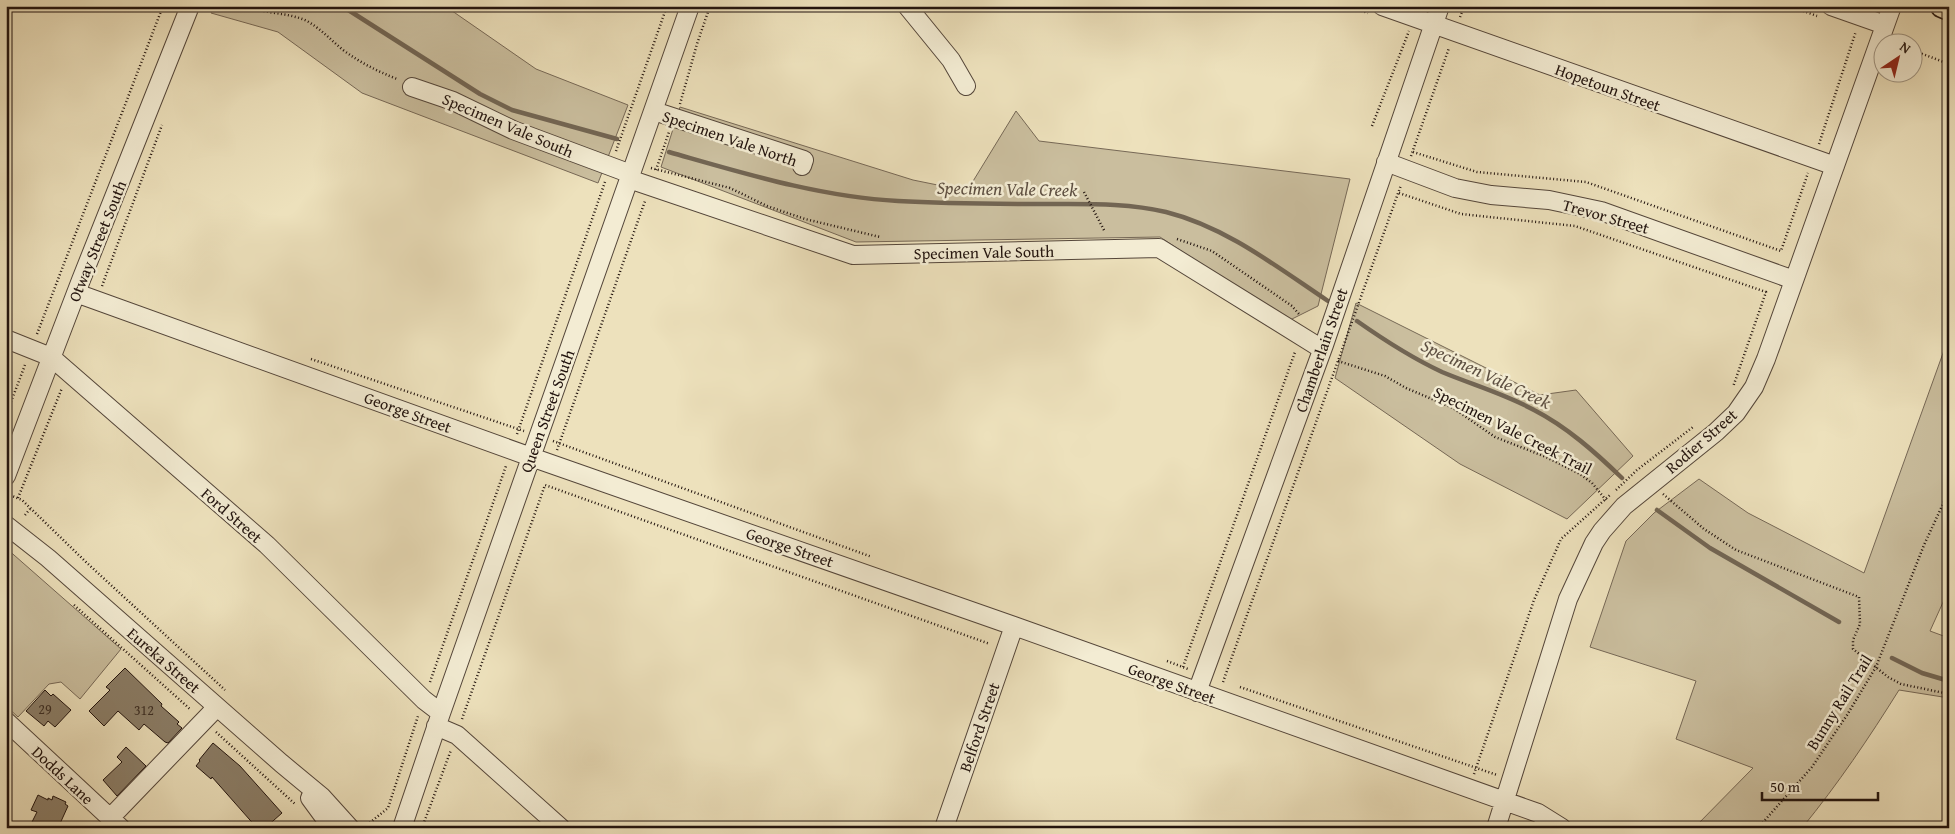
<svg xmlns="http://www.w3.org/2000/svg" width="1955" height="834" viewBox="0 0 1955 834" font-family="'Gentium Book Plus',serif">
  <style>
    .green { fill: #cabe9e; stroke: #766856 }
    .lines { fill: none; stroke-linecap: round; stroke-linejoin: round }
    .stream { stroke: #726553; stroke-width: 4.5 }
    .building { fill: #8b7e68; stroke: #21130e }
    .minor-casing { stroke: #54463a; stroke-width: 20 }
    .major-casing { stroke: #21130e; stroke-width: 25 }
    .path { stroke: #21130e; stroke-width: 2.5; stroke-dasharray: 1 2.5; stroke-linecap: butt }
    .minor { stroke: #f3ecd3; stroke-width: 18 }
    .major { stroke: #ede1bc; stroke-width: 22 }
    .labels { text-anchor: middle; stroke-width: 5; stroke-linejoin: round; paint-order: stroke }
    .number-label { font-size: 14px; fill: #3c2e24 }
    .street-label { font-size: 16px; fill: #21130e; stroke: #f3ecd3 }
    .water-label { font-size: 18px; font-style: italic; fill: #5e5042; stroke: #f3ecd3 }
  </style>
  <rect width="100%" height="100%" fill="#ede1bc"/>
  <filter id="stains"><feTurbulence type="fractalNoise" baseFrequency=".004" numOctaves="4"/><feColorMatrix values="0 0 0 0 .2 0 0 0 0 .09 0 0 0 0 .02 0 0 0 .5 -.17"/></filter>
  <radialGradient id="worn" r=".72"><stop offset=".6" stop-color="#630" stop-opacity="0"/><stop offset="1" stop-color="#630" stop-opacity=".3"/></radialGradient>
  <path class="green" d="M214 6H445L536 69 628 105 598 183 362 93 278 32 211 13Z
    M680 107 913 180 967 191 1016 111 1039 141 1350 179 1318 306 1288 321 1160 237 856 242 661 167Z
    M1356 303 1540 395 1576 390 1633 456 1567 519 1460 464 1335 378Z
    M1947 342 1949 343V589L1930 631 1949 638V698L1899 690C1869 738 1838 784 1802 828H1694L1753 768 1676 739 1696 681 1590 647 1626 541 1654 513 1699 479 1748 513 1864 573Z
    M6 548 121 649 80 699 61 682 49 684 18 717 6 706Z"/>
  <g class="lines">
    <path class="stream" d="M342 6 480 94 512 110 617 139
      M669 152C743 173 820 197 898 201 949 204 1001 204 1053 204 1090 204 1129 203 1166 212 1226 227 1277 267 1328 301
      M1357 321C1384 340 1412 358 1442 372 1473 385 1505 394 1534 410 1567 427 1595 452 1622 478
      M1657 510 1710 548 1839 622
      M1892 658 1922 673 1949 681"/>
  </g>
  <path class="building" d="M125 668 162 704 161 706 179 722 177 724 182 728 168 743 165 742 144 724 139 730 118 711 104 726 89 711 110 690 106 687Z
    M45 690 51 696 53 694 71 710 55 727 48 721 44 726 26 711Z
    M213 743 240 766 282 813 265 828H257L212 777 211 779 196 766 200 761 199 760Z
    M126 747 146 766 117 796 103 780 122 762 117 757Z
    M38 795 48 800V798L52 800 53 796 66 802 65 804 68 806 58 828H29L37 812 31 810Z"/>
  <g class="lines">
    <g class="minor-casing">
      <path id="minor" d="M907 6 951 60 966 86
        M1382 6 1835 166
        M1831 6 1885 25
        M412 87 453 101 513 130 631 174
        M654 111 804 160 802 166
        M1386 162 1455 188 1491 195 1549 200 1601 211 1794 280
        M629 179 853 255 1159 248 1322 349
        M76 293 531 457 1014 626 1538 813 1562 828
        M6 339 51 357 267 545 424 700 441 713
        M6 476 81 280 190 6
        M6 525 48 558 281 763 322 797 350 828
        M1197 692 1324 345 1440 6
        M6 721 121 828
        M436 726 457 735 561 828
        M310 798 332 828
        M110 818 217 707
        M402 828 441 713 690 6
        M944 828 1014 626
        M1496 828 1568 599 1594 543 1602 531 1624 506 1716 432 1736 413 1754 387 1766 359 1892 6"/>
    </g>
    <g class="major-casing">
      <path id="major" d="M1942 6 1949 9"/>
    </g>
    <path class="path" d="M247 6C263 14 288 12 307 21 321 29 331 40 343 50 361 63 377 71 397 79
      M1348 6 1368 13
      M1790 6 1817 16
      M1460 17 1464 6
      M1912 50 1949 64
      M680 104 697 44 710 6
      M1372 126 1409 31
      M1819 144 1856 31
      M616 151 667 6
      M1413 152 1477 172 1586 182 1781 251 1808 173
      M1411 156 1449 48
      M651 168 730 188 767 206 805 219 880 237
      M656 170 669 132
      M1084 192 1105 232
      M1399 193 1461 214 1575 226 1766 292 1733 387
      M1177 239 1212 251 1292 306 1299 314
      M102 286 162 125
      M37 334 163 6
      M311 359 524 431
      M1338 361 1385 376 1406 388 1453 408 1495 437 1546 457 1580 474 1592 483 1606 500
      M6 415 25 365
      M517 434 605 182
      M553 441 872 557
      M557 450 645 201
      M1616 490 1637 470 1693 427
      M1663 494 1704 529 1736 550 1859 597 1860 624 1853 640V649L1888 677 1901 684 1949 694
      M10 495 22 500 87 563 225 690
      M18 498 62 388
      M25 515 30 509
      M74 605 191 710
      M1167 661 1188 669
      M1183 667 1295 352
      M430 682 506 466
      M1223 682 1401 185
      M1240 687 1497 775
      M462 719 545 485 990 644
      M216 732 295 804
      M1474 774 1534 600 1561 539 1610 495
      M367 825 388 808 418 716
      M422 828 451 750
      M1758 828 1812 767 1847 715 1876 667 1924 545 1949 491"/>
    <use href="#minor" class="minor"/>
    <use href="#major" class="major"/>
  </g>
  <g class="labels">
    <g class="number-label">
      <text x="45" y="714">29</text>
      <text x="144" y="715">312</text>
    </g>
    <g class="street-label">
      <text transform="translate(1608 87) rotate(20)" y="6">Hopetoun Street</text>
      <text transform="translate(508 125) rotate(23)" y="6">Specimen Vale South</text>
      <text transform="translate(730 138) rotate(19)" y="6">Specimen Vale North</text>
      <text transform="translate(1606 216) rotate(16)" y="6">Trevor Street</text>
      <text transform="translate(97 241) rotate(-68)" y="6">Otway Street South</text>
      <text transform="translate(984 252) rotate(-1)" y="6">Specimen Vale South</text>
      <text transform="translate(1321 350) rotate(-71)" y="6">Chamberlain Street</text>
      <text transform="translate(547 411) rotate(-70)" y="6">Queen Street South</text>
      <text transform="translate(408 412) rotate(20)" y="6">George Street</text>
      <text transform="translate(1513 430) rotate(27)" y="6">Specimen Vale Creek Trail</text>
      <text transform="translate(1701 441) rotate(-41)" y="6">Rodier Street</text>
      <text transform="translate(232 515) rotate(41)" y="6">Ford Street</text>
      <text transform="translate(790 547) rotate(19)" y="6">George Street</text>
      <text transform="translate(164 660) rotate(41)" y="6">Eureka Street</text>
      <text transform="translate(1172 683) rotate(20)" y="6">George Street</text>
      <text transform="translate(1839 702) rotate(-58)" y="6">Bunny Rail Trail</text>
      <text transform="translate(979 727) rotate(-71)" y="6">Belford Street</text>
      <text transform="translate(63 775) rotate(43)" y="6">Dodds Lane</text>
    </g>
    <g class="water-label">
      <text transform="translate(1007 189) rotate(1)" y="6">Specimen Vale Creek</text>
      <text transform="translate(1486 374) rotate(25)" y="6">Specimen Vale Creek</text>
    </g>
  </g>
  <rect width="1955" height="834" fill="none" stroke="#ede1bc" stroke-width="25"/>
  <rect x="8" y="8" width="1940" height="819" fill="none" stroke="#21130e" stroke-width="2.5"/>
  <rect x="12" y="12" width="1930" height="809" fill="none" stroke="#21130e"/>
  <g transform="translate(1898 58) rotate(35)"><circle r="24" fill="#f3ecd3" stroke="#9f9584"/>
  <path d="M0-4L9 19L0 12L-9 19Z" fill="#8f2418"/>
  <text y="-8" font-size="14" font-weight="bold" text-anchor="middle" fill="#21130e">N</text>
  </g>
  <path d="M1762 792v8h116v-8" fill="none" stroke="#21130e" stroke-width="2.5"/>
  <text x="1770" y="792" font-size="15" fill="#21130e" stroke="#f3ecd3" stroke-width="4" paint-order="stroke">50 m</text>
  <rect width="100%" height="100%" filter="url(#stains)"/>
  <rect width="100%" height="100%" fill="url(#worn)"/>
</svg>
